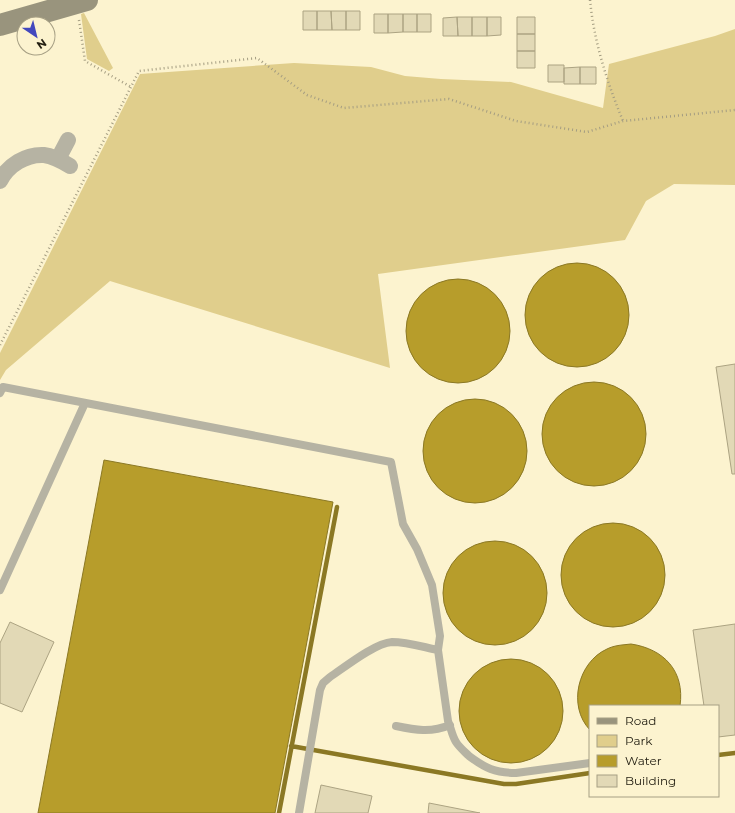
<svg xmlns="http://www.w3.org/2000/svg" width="735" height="813" viewBox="0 0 735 813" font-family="Montserrat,sans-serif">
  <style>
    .green { fill: #e0ce8c }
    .water { fill: #b79d2b; stroke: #8b7824 }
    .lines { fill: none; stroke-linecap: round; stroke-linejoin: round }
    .stream { stroke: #8b7824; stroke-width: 4.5 }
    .building { fill: #e2d9b6; stroke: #aca382 }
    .path { stroke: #a49d82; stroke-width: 2.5; stroke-dasharray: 1 3; stroke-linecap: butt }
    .lane { stroke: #b6b3a3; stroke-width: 8 }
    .street { stroke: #b6b3a3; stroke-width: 16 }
    .secondary { stroke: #99947d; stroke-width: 22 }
  </style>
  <rect width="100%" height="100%" fill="#fcf3cf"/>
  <path class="green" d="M84 13 113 68 109 71 87 59 81 14Z
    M735 29V185L674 184 646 201 625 240 378 274 390 368 110 281 6 370 0 380V353L140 74 294 63 371 67 405 76 441 79 511 82 603 108 609 64 715 36Z"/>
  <path class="water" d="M525 315a52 52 0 1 1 104 0a52 52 0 1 1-104 0Z
    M406 331a52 52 0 1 1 104 0a52 52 0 1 1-104 0Z
    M542 434a52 52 0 1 1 104 0a52 52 0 1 1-104 0Z
    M423 451a52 52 0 1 1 104 0a52 52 0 1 1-104 0Z
    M104 460 333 502 275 813H38Z
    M561 575a52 52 0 1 1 104 0a52 52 0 1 1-104 0Z
    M443 593a52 52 0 1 1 104 0a52 52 0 1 1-104 0Z
    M631 644C664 649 685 671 680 706H590V730C567 706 578 662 607 649 615 645 623 645 631 644Z
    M459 711a52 52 0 1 1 104 0a52 52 0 1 1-104 0Z"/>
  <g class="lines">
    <path class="stream" d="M291 746 504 784H516L590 773
      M718 755 735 753
      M279 813 337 507"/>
  </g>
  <path class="building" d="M303 11H317V30H303Z
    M317 11H331L332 30H317Z
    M331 11H346V30H332Z
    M346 11H360V30H346Z
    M374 14H388V33H374Z
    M388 14H403V32L388 33Z
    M403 14H417V32H403Z
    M417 14H431V32H417Z
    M457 17H472V36H458Z
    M457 17 458 36H443V18Z
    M472 17H487V36H472Z
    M487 17H501V35L487 36Z
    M517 17H535V34H517Z
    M517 34H535V51H517Z
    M517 51H535V68H517Z
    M548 65H564V82H548Z
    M580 67H596V84H580Z
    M580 67V84H564V68Z
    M735 364V474H732L716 367Z
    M10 622 54 642 22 712 0 703V643Z
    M735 624V735L718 737V706H704L693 630Z
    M321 785 372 796 368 813H315Z
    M429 803 480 813H428Z"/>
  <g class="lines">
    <path class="path" d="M590 0C594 42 607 82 623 121
      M79 20 85 61 131 87
      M0 345 139 71 257 58 307 95 344 108 449 99 516 121 587 132 623 121 735 110"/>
    <path class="lane" d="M0 393 3 387 391 462 403 524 417 549 432 585 440 636 438 650C423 647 407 642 392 642 375 643 345 667 330 677L323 683 320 690 299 813
      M0 590 85 403
      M438 650 448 721C451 728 452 736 456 742 459 747 465 752 469 756 485 768 495 773 516 773L590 763
      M396 726C415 730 431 733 450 725"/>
    <path class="street" d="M58 159 68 140
      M0 181C8 165 26 154 44 155 53 156 62 161 70 166"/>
    <path class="secondary" d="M0 25 87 0"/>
  </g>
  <rect x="589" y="705" width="130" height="92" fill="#fcf3cf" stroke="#a69f84"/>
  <rect x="597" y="718" width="20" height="6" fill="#99947d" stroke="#a69f84"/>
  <text x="625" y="725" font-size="12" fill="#242013">Road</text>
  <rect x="597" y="735" width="20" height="12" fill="#e0ce8c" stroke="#a69f84"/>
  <text x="625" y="745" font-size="12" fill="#242013">Park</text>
  <rect x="597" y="755" width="20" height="12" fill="#b79d2b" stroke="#a69f84"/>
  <text x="625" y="765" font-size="12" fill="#242013">Water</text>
  <rect x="597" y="775" width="20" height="12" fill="#e2d9b6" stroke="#a69f84"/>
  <text x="625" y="785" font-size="12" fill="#242013">Building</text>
  <g transform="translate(36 36) rotate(145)"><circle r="19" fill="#fcf3cf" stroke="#a69f84"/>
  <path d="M0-3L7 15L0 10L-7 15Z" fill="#4348bd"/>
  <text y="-6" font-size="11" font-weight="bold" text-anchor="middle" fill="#242013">N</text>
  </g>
</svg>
